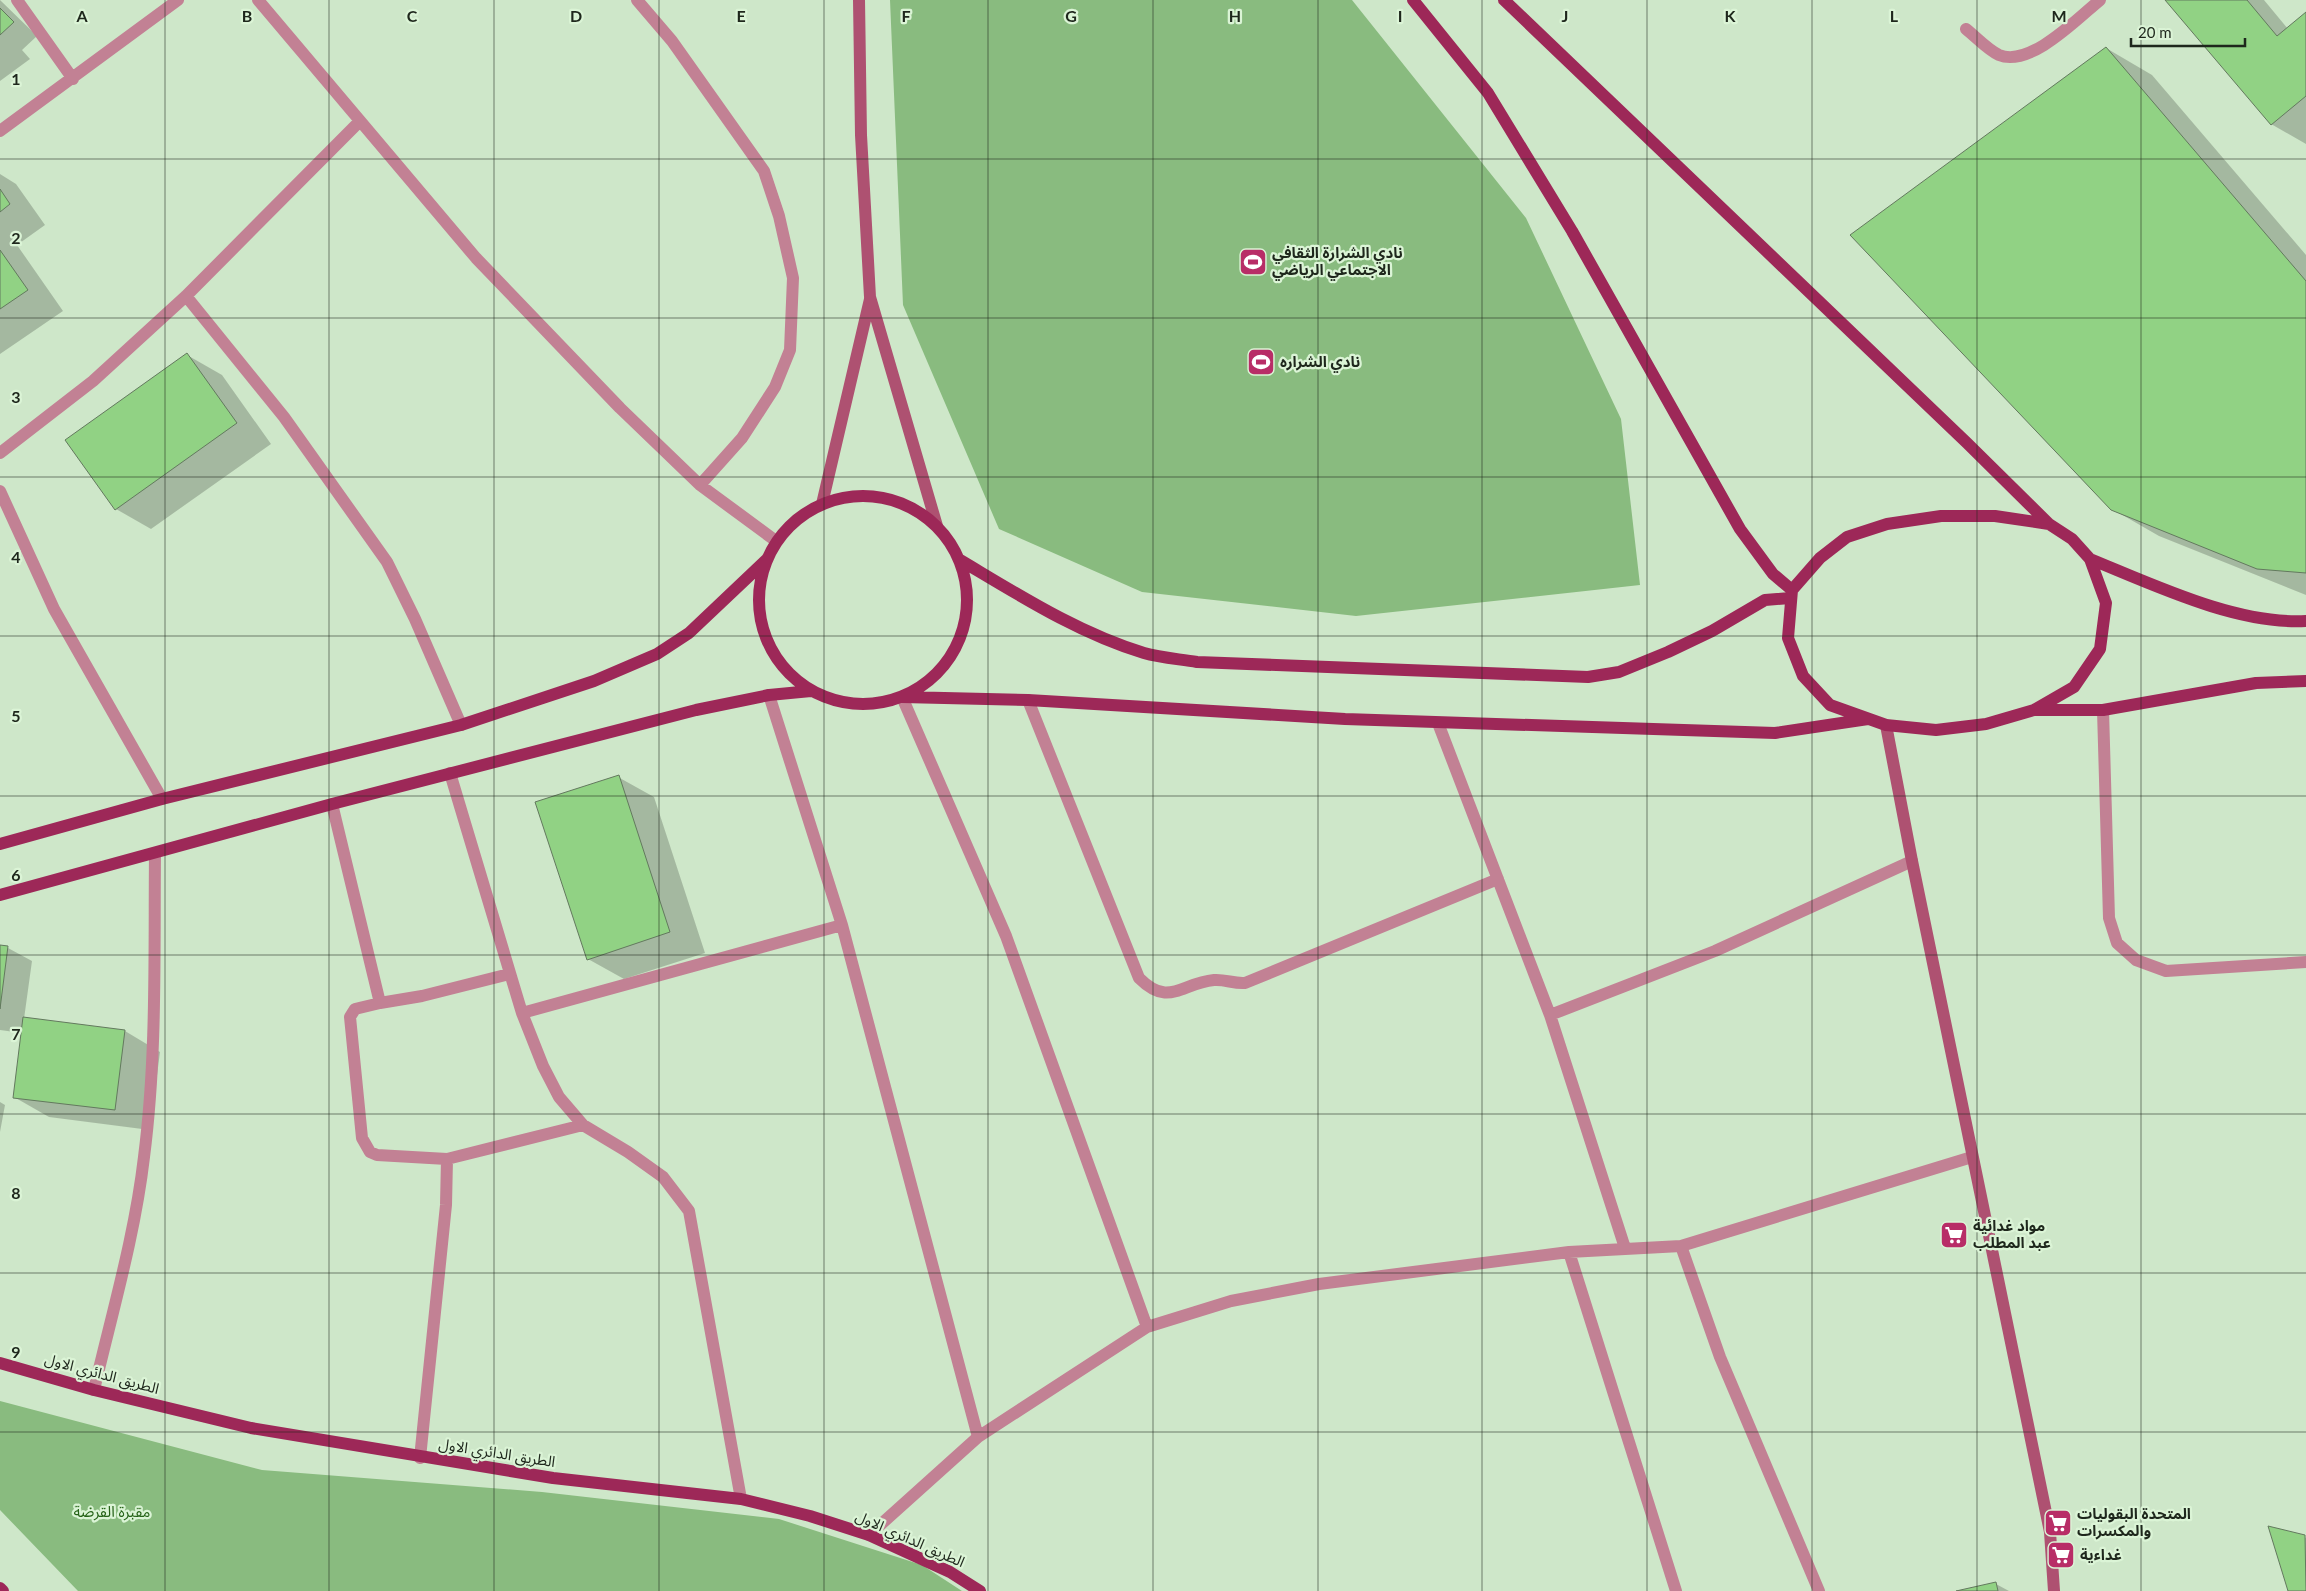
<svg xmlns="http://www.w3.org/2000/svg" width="2306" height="1591" viewBox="0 0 2306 1591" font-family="Lato,'Noto Sans Arabic',sans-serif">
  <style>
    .green { fill: #89bb7f }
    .shadow { fill: #0003 }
    .building { fill: #91d284; stroke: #63795e }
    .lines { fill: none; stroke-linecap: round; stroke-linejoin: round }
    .street { stroke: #c28194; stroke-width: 12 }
    .secondary { stroke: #ae5171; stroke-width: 12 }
    .primary { stroke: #9d2858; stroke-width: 12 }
    .grid { fill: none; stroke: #1e271c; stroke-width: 1; stroke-opacity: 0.55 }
    .labels { text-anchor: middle; stroke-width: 4.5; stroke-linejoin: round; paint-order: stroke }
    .poi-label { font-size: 15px; font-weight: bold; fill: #1e271c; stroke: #dbf4d6; text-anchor: start }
    .street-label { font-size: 15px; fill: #1e271c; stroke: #dbf4d6 }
    .park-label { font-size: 15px; fill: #266318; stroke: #dbf4d6 }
    .grid-label { font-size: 16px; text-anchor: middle; font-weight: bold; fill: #1e271c; stroke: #dbf4d6; stroke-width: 4.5; stroke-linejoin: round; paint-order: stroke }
  </style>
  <rect width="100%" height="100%" fill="#cee7c9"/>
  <path class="green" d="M890 0H1352L1526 218 1621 419 1640 585 1356 616 1142 592 999 529 903 305Z
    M0 1401 262 1470 542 1492 779 1519 922 1565 962 1591H78L0 1510Z"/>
  <path class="shadow" d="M0 0 37 36 22 50 30 59 0 81Z
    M2167 0H2264L2288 29 2306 13V144L2271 124Z
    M2106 48 2152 75 2306 255V595L2159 536 2112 509Z
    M0 174 16 184 45 225 17 245 63 311 0 354Z
    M187 355 222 375 271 444 151 529 116 509Z
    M618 777 654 797 705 953 624 979 588 959Z
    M0 947 8 948 32 961 24 1019 125 1031 160 1052 150 1130 49 1117 14 1097 22 1033 0 1030Z
    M0 1102 5 1105 0 1132Z
    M2304 1537 2306 1538V1591H2289Z
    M1996 1584 2009 1591H1962Z"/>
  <path class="building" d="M2165 0H2247L2277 36 2306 12V96L2271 125Z
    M0 8 14 22 0 35Z
    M2106 47 2306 281V573L2257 569 2111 510 1850 235Z
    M0 189 10 204 0 212Z
    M0 250 28 290 0 309Z
    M187 353 237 423 115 510 65 440Z
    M619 775 670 932 587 960 535 802Z
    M0 945 8 946 0 1009Z
    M23 1017 125 1030 115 1110 13 1098Z
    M2268 1526 2305 1535 2306 1591H2288Z
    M1996 1582 1998 1591H1956Z"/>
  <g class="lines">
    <path class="street" d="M17 0 73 79
      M258 0 476 258 620 408 700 485 776 541
      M637 0 672 41 764 171 779 216 793 278 790 350 775 387 742 438 700 485
      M1966 29C1976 37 1988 50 1999 55 2030 68 2078 18 2100 0
      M0 131 178 0
      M186 296 284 417 387 562 415 619 461 725
      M0 453 93 381 186 296 360 121
      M0 491 54 609 162 799
      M769 695 842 925 978 1437
      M902 697 1006 936 1147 1327
      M1028 700 1139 978C1169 1008 1181 983 1214 980 1225 979 1234 984 1245 983L1498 879
      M2103 710 2109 918 2117 943 2136 960 2166 971 2306 962
      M1438 723 1550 1015 1625 1248
      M450 773 522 1013 543 1066 559 1097 583 1125 628 1152 663 1177 689 1211 741 1499
      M332 804 380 1003 422 996 509 974
      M380 1003 355 1009 350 1017 362 1138 370 1152 377 1155 447 1159
      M522 1013 842 925
      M1550 1015 1715 951 1912 861
      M1681 1246 1720 1357 1819 1591
      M1569 1252 1676 1591
      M94 1390C112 1313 135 1235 144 1157 157 1056 154 954 155 854
      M420 1458 446 1205 447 1159 583 1125
      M869 1535 978 1437 1147 1327 1231 1301 1319 1284 1569 1252 1681 1246 1972 1157"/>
    <path class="secondary" d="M859 0 861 135 870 297 937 526
      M822 504 870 299
      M1886 725 1912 861 2050 1532 2054 1591"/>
    <path class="primary" d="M1413 0 1488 93 1572 231 1740 529 1773 574 1792 590
      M1504 0 1967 443 2049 524 2072 539 2090 559 2106 603 2100 649 2074 687 2034 710 1986 724 1936 730 1886 725 1830 705 1803 676 1788 638 1792 590 1820 558 1847 537 1887 524 1941 516H1995L2049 524
      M759 600a104 104 0 1 1 208 0a104 104 0 1 1-208 0Z
      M2090 559C2154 585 2237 625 2306 621
      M960 560C1019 595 1078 633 1144 653 1161 658 1180 659 1197 662L1588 677 1619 672 1668 652 1712 631 1765 600 1790 598
      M902 697 1028 700 1345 719 1775 733 1868 719
      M2036 710H2103L2256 683 2306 681
      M0 844 162 799 461 725 594 681 657 654 689 633 766 560
      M0 895 332 804 696 710 769 695 811 691
      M0 1363 94 1390 251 1428 553 1478 741 1499 810 1516 869 1535 950 1572 980 1591
      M0 1588 3 1591"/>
  </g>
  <path class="grid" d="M165 0V1591M329 0V1591M494 0V1591M659 0V1591M824 0V1591M988 0V1591M1153 0V1591M1318 0V1591M1482 0V1591M1647 0V1591M1812 0V1591M1977 0V1591M2141 0V1591M0 159H2306M0 318H2306M0 477H2306M0 636H2306M0 796H2306M0 955H2306M0 1114H2306M0 1273H2306M0 1432H2306"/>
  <defs>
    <g id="stadium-square" transform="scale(1.4375)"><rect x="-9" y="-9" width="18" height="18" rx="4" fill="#b82d67" stroke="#dbf4d6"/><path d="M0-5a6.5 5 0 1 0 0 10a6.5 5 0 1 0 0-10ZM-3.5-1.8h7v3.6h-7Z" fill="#fff"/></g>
    <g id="supermarket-square" transform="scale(1.4375)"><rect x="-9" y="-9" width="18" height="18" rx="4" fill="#b82d67" stroke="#dbf4d6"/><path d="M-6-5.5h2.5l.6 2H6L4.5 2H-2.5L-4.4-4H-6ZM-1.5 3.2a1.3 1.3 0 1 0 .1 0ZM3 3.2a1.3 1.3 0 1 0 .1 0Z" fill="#fff"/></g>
  </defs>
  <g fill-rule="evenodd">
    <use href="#stadium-square" x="1253" y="262"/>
    <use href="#stadium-square" x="1261" y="362"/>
    <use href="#supermarket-square" x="1954" y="1235"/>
    <use href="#supermarket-square" x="2058" y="1523"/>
    <use href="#supermarket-square" x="2061" y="1555"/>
  </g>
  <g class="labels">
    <g class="poi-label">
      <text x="1272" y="258">نادي الشرارة الثقافي<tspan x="1272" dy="17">الاجتماعي الرياضي</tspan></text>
      <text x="1280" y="367">نادي الشراره</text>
      <text x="1973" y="1231">مواد غدائية<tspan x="1973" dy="17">عبد المطلب</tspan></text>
      <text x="2077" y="1519">المتحدة البقوليات<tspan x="2077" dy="17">والمكسرات</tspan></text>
      <text x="2080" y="1560">غداءية</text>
    </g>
    <g class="street-label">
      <text transform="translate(102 1374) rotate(15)" y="5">الطريق الدائري الاول</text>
      <text transform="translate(497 1453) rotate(9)" y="5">الطريق الدائري الاول</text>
      <text transform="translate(910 1539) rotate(24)" y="5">الطريق الدائري الاول</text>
    </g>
    <g class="park-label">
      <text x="112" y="1517">مقبرة القرضة</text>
    </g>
  </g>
  <g class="grid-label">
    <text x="82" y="22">A</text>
    <text x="247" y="22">B</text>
    <text x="412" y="22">C</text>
    <text x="576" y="22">D</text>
    <text x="741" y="22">E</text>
    <text x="906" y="22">F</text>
    <text x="1071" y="22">G</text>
    <text x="1235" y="22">H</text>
    <text x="1400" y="22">I</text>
    <text x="1565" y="22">J</text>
    <text x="1730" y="22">K</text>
    <text x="1894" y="22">L</text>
    <text x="2059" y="22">M</text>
    <text x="16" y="85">1</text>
    <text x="16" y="244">2</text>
    <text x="16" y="403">3</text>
    <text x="16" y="563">4</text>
    <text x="16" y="722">5</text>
    <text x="16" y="881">6</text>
    <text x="16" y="1040">7</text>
    <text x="16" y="1199">8</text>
    <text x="16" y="1358">9</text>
  </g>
  <path d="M2131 38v8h114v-8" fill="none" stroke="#1e271c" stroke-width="2.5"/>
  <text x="2138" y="38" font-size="15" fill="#1e271c" stroke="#dbf4d6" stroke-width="4" paint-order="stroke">20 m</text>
</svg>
